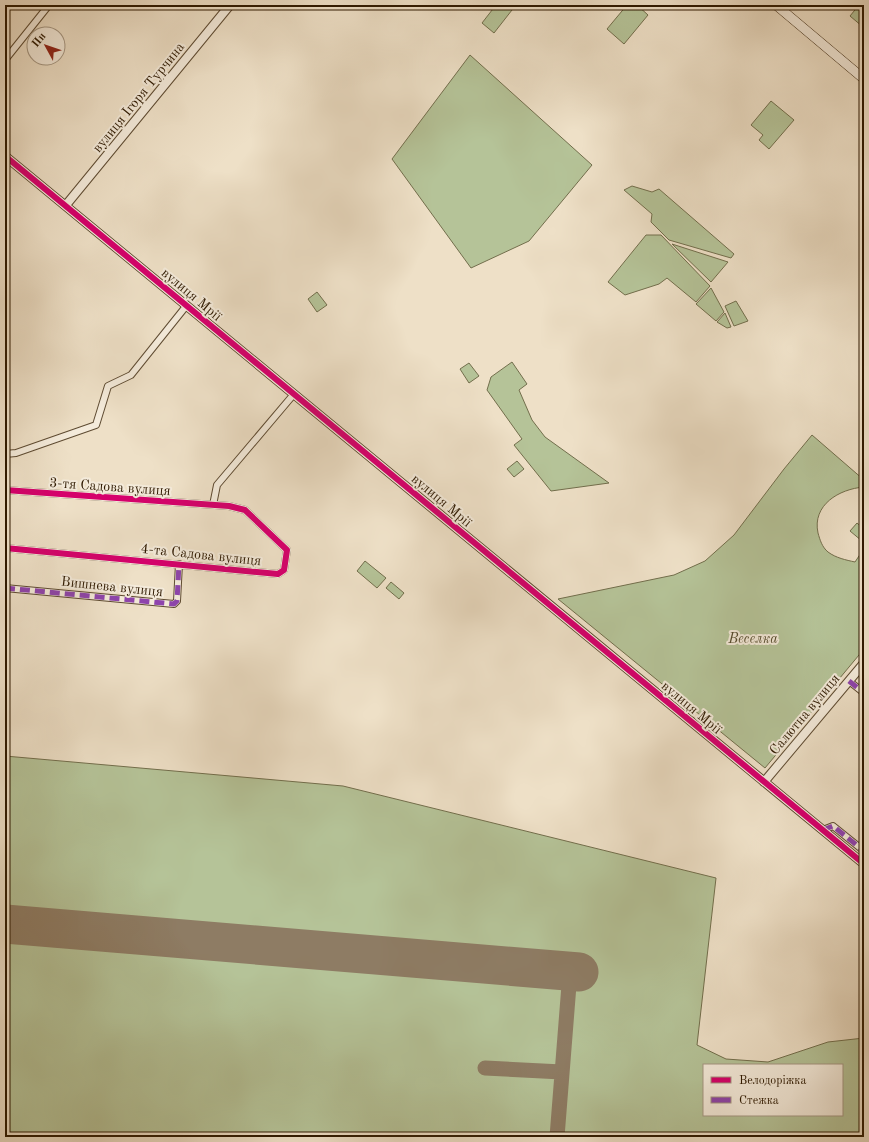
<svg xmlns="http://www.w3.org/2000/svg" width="869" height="1142" viewBox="0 0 869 1142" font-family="'Old Standard TT',serif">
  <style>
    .green { fill: #b5c398; stroke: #726e4c; fill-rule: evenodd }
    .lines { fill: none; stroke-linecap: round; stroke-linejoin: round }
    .taxiway { stroke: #8e7c64; stroke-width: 15 }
    .runway { stroke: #8e7c64; stroke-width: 39 }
    .minor-casing { stroke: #5e4b32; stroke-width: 8 }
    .tertiary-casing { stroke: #5e4b32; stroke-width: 10 }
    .secondary-casing { stroke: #2e1900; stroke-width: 10 }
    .minor { stroke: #f4ebdb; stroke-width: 6 }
    .tertiary { stroke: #f4ebdb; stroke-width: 8 }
    .secondary { stroke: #f4ebdb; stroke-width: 9 }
    .quiet { stroke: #8e44ad; stroke-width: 5; stroke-dasharray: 10 5; stroke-linecap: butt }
    .cycleway-casing { stroke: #f4ebdb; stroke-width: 8 }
    .cycleway { stroke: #d6006c; stroke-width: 6 }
    .labels { text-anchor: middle; stroke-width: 4; stroke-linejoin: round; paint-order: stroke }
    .street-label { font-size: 14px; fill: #2e1900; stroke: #f4ebdb }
    .park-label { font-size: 14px; font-style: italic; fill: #564c2e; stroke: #f4ebdb }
  </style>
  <rect width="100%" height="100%" fill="#eee0c7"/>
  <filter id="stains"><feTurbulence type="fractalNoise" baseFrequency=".005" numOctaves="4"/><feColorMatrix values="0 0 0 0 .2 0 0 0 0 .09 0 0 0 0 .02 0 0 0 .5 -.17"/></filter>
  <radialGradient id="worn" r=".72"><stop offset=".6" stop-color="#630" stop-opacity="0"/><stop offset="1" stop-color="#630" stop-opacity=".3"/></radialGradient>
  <path class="green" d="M496 5H506L512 10 494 33 482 23Z
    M627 5H637L648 15 624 44 607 29Z
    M859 5H864L863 27 850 16Z
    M470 55 592 165 529 241 471 268 392 159Z
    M771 101 794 120 769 149 759 140 763 135 751 125Z
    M632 186 652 192 659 189 734 254 731 258 669 240 651 222 652 214 624 190Z
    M646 235H661L710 286 696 302 667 278 659 284 625 295 608 282Z
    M672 244 728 262 711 282Z
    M711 288 724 312 716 321 696 304Z
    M317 292 327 305 317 312 308 299Z
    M736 301 748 321 734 326 725 306Z
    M725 313 731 327 727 328 717 322Z
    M512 362 527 384 519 390 532 420 545 437 609 483 551 491 514 445 522 439 487 390 491 377Z
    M469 363 479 376 469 383 460 369Z
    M812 435 864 480V487C839 489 812 505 818 533 820 540 822 547 828 552 836 558 846 560 855 562L861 553 864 556V649L765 768 558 599 674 575 705 561 734 535 784 469Z
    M517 461 524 469 514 477 507 469Z
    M857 523 864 529V540L862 541 850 531Z
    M365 561 386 578 377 588 357 571Z
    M391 582 404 593 399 599 386 588Z
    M5 756 343 786 716 878 697 1045 726 1059 768 1062 828 1042 864 1038V1137H5ZM704 1065H842V1115H704Z"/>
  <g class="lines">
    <path class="taxiway" d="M552 970 564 975 569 985 557 1137
      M485 1068 562 1072"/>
    <path class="runway" d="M5 924 579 972"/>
    <g class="minor-casing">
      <path id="minor" d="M5 60 49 5
        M5 454 16 453 96 425 108 386 131 375 187 305
        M5 490 229 506 245 510 287 550 284 570 278 574 5 548
        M213 505 217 485 294 394
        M5 588 174 604 177 601 179 564
        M849 681 864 693
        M864 703V704
        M823 830 833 826 864 851"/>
    </g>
    <g class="tertiary-casing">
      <path id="tertiary" d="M5 156 864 864
        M66 205 230 5
        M764 782 864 663"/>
    </g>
    <g class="secondary-casing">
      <path id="secondary" d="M776 5 864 79"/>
    </g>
    <use href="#minor" class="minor"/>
    <use href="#tertiary" class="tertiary"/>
    <use href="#secondary" class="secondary"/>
    <path class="quiet" d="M5 588 174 604 177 601 179 564
      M849 681 864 693
      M864 703V704
      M823 830 833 826 864 851"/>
    <g class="cycleway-casing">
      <path id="cycleway" d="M5 156 864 864
        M5 490 229 506 245 510 287 550 284 570 278 574 5 548"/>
    </g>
    <use href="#cycleway" class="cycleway"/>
  </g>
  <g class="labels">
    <g class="street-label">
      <text transform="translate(138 97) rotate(-51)" y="5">вулиця Ігоря Турчина</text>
      <text transform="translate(192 294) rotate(40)" y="5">вулиця Мрії</text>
      <text transform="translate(110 486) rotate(4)" y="5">3-тя Садова вулиця</text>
      <text transform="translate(442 500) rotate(40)" y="5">вулиця Мрії</text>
      <text transform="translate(201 554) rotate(6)" y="5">4-та Садова вулиця</text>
      <text transform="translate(112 586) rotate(6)" y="5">Вишнева вулиця</text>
      <text transform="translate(692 707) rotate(40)" y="5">вулиця Мрії</text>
      <text transform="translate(804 714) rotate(-50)" y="5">Салютна вулиця</text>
    </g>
    <g class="park-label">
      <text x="753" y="643">Веселка</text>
    </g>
  </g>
  <rect width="869" height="1142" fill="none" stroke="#eee0c7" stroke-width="20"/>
  <rect x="6" y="6" width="857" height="1130" fill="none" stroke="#2e1900" stroke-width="2"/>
  <rect x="10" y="10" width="849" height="1122" fill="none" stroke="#2e1900"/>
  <rect x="703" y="1064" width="140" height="52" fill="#f4ebdb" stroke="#a59783"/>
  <rect x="711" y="1077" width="20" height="6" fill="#d6006c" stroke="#a59783"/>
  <text x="739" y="1084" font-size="12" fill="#2e1900">Велодоріжка</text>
  <rect x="711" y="1097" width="20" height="6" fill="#8e44ad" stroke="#a59783"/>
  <text x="739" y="1104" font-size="12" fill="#2e1900">Стежка</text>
  <g transform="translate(46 46) rotate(310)"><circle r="19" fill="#f4ebdb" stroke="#a59783"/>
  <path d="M0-3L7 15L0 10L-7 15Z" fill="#8f2418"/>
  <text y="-6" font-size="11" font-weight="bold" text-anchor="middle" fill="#2e1900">Пн</text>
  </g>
  <rect width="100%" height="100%" filter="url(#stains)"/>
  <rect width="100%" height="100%" fill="url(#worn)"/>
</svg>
